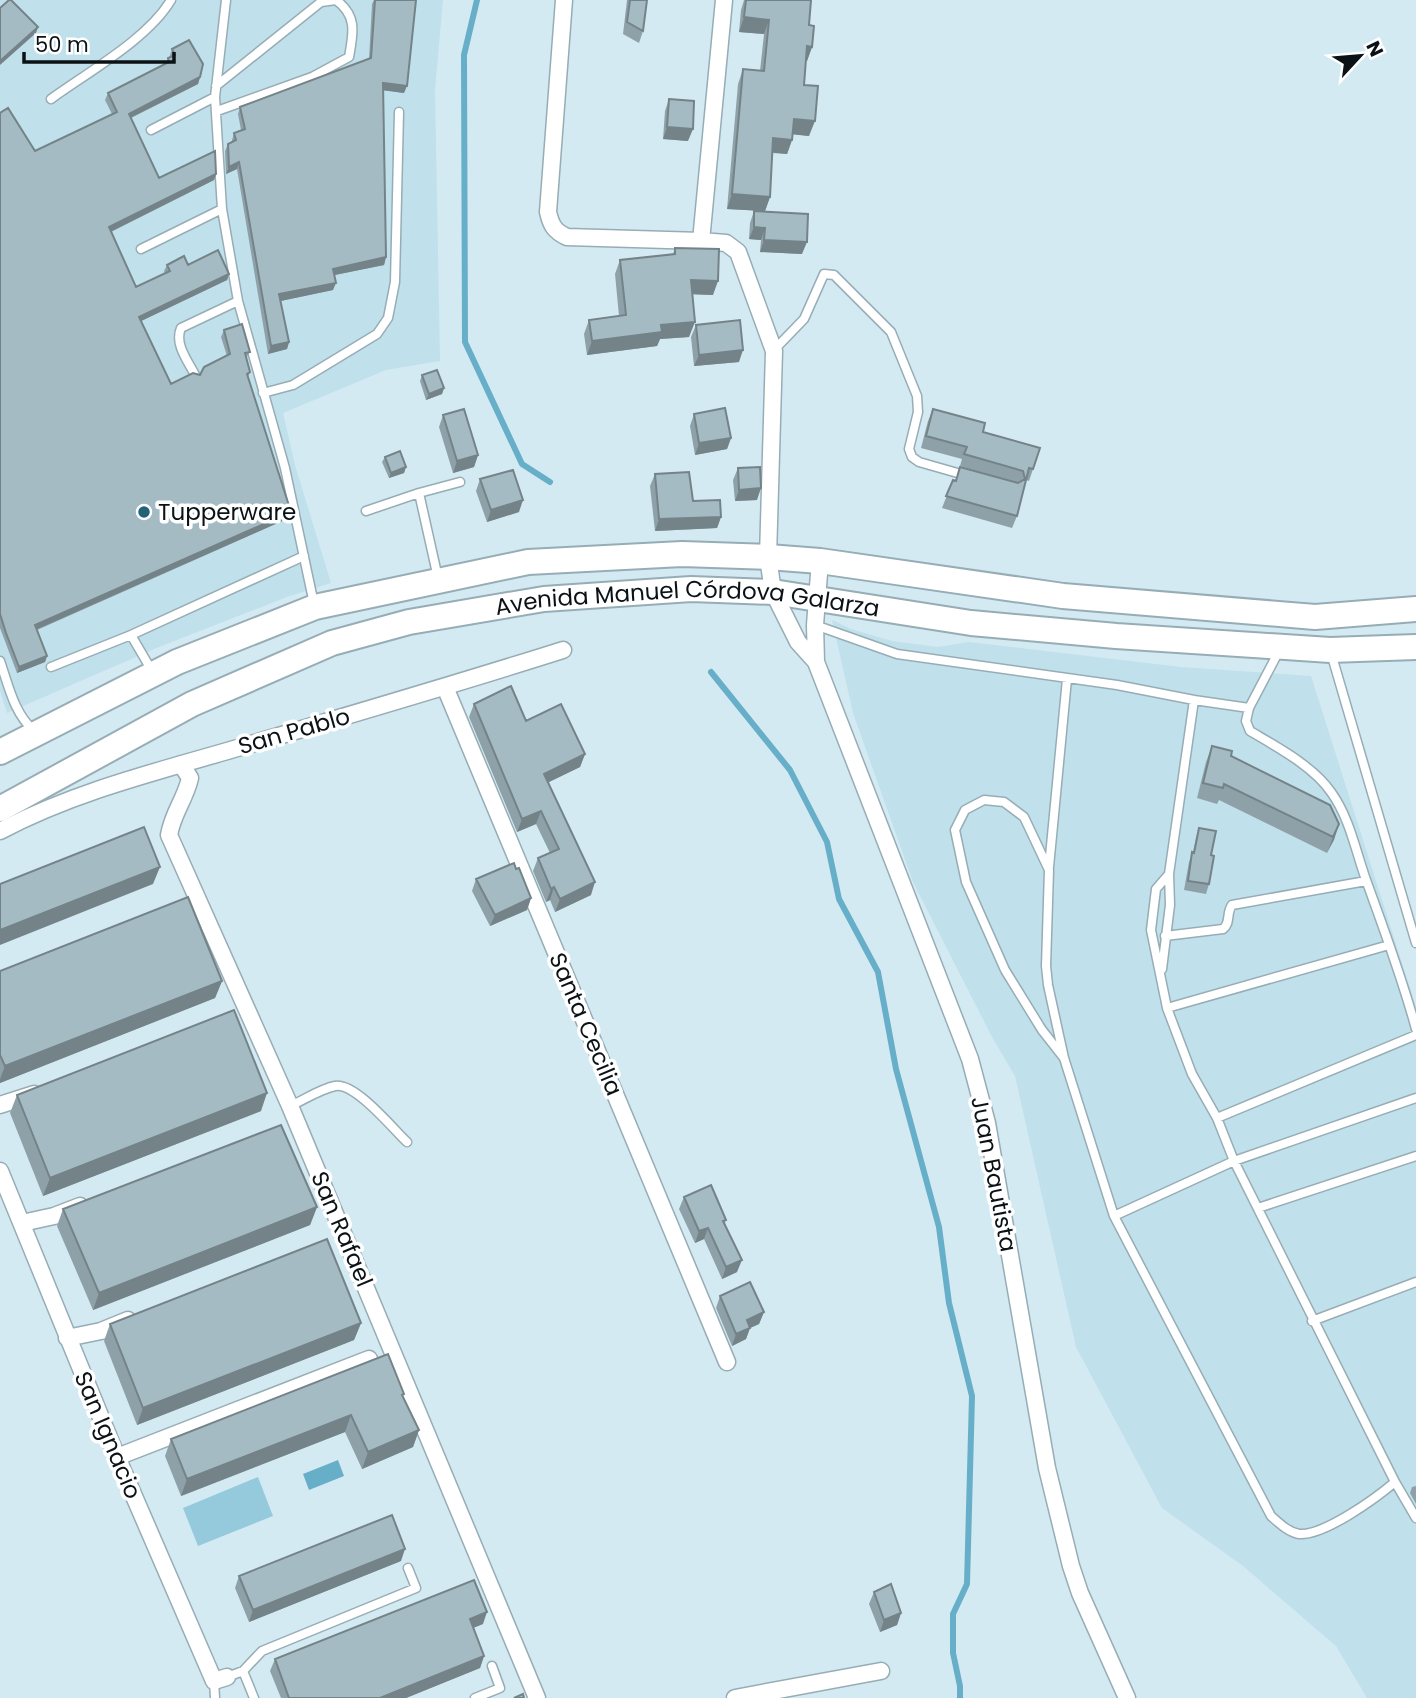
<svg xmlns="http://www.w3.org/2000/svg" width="1416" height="1698" viewBox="0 0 1416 1698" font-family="Poppins,sans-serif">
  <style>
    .built { fill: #c0e0eb }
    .green { fill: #95cadd }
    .water { fill: #67afc8 }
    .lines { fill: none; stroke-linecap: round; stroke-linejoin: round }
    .stream { stroke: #67afc8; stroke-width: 6 }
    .service-casing { stroke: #97adb5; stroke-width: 11 }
    .minor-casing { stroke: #97adb5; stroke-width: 19 }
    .primary-casing { stroke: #97adb5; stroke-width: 28 }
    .service { stroke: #fff; stroke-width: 8 }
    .minor { stroke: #fff; stroke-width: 16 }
    .primary { stroke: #fff; stroke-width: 24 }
    .wall { fill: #8ea1a8 }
    .shaded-wall { fill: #748388 }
    .building { fill: #a5bbc3; stroke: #748388; stroke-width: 2 }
    .poi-dot { fill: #226377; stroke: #fff; stroke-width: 2.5 }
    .labels { text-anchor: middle; stroke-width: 7; stroke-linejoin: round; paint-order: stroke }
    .poi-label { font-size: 23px; fill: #0a1215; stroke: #fff; text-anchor: start }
    .street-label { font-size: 23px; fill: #0a1215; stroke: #fff }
  </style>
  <rect width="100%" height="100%" fill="#d3eaf3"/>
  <path class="built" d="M0 0H443L435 90 440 361 386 370 283 413 295 465 331 583 287 597 159 647 7 713 0 691Z
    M832 620 851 629 892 641 938 647 969 642 1181 667 1311 676 1416 1007V1698H1367L1336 1646 1243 1566 1162 1508 1076 1347 1015 1076 992 1037 913 882 853 713Z"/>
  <path class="green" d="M258 1477 273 1516 198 1546 183 1508Z"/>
  <path class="water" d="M338 1460 344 1476 309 1490 303 1474Z"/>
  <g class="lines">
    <path class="stream" d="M477 0 464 55 465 342 522 464 550 482
      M711 672 790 770 827 842 839 899 878 972 896 1069 939 1227 949 1303 972 1396 967 1584 953 1614V1653L960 1686V1698"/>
    <g class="service-casing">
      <path id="service" d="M226 0 215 97 222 209 238 301 285 468 314 604
        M216 86 321 2 336 0C358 16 353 34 349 57L312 77 217 111
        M51 99C88 72 148 39 171 0
        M151 130 215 97
        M141 249 222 209
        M774 350 804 319 824 274 834 275 891 332 917 396 918 412 909 449 912 457 919 462 968 476
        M195 375C188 361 174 344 181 328L238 301
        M263 393 293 385 377 334 388 318 395 282 399 112
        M419 493 460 482
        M366 511 419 493 438 578
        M815 625 897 654 1117 685 1194 700 1169 874 1170 905 1162 969
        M1280 649 1249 708 1246 721 1250 731C1277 747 1313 766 1331 792 1349 817 1355 848 1365 877 1383 927 1402 977 1416 1029
        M1331 653 1416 943
        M0 661C9 687 14 713 34 731
        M51 667 131 635
        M152 671 131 635 304 556
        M1194 700 1249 708
        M1049 867 1067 679
        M1169 874 1156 889 1151 930 1167 1008 1192 1074 1217 1118 1234 1161 1395 1482C1376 1498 1324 1536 1299 1534 1288 1532 1279 1523 1271 1516L1114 1216 1234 1161 1416 1098
        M1165 936 1223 929C1231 923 1226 913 1232 905L1366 881
        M1167 1008 1389 945
        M1064 1058 1042 1030 1005 970 966 882 955 830 965 810 984 800 1004 802 1024 817 1049 870 1046 966 1048 985 1064 1058 1114 1216
        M290 1106C304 1100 320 1089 335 1086 355 1082 393 1129 407 1142
        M1217 1118 1416 1035
        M1258 1208 1416 1156
        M1312 1321 1416 1282
        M1395 1482 1416 1518
        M243 1671 254 1698
        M227 1677 243 1671 262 1651 416 1588 408 1568
        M214 1681 215 1698
        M475 1698 500 1688 492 1666"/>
    </g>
    <g class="minor-casing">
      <path id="minor" d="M564 0 548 212C551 225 554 231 567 237L701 241
        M724 0 701 241 726 243 738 252 774 351 768 557 773 592 798 642 816 662 970 1059 987 1123 1047 1468 1071 1566 1080 1593 1127 1698
        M816 662 815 625 820 561
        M445 687 727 1362
        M181 764 190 778C185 800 173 812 169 835L290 1106 537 1698
        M0 831C76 791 159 771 241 747 349 715 456 684 563 650
        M0 1105 34 1094
        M0 1171 117 1457 214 1681 227 1677
        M22 1223 54 1216 80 1206
        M67 1338 101 1331 128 1320
        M117 1457 369 1359
        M735 1698 881 1671"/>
    </g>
    <g class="primary-casing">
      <g id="primary">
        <path d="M0 752 177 662 315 607 528 562 682 554 768 557 820 561 1063 596 1315 617 1416 609"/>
        <path id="s1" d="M0 809 192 704 332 643 409 622 544 599 691 589 773 592 971 623 1116 636 1330 650 1416 647"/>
      </g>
    </g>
    <use href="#service" class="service"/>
    <use href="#minor" class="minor"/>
    <use href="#primary" class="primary"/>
  </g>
  <path class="wall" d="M374 0H416L404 93 383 90 386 257 384 265 334 275 333 290 280 301 289 342 287 349 268 354 237 169 226 174 225 151 228 144 232 142V140L234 133 241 130 238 114 240 107 369 59 372 4Z
    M627 0H647L643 31 639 43 623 34Z
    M744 0H811L809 25 812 47 807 61H806L804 85 809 136 793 134 792 140 787 154 772 153 770 197 765 211 727 209 738 84 743 69 760 71 764 34 739 32 741 10Z
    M172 49 200 77 198 84 131 118 159 178 216 174 214 180 111 232 136 287 165 273 164 271 167 265H188L229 274 227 280 141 321 171 384 200 375 227 356 221 337 224 330 250 352 246 358 250 372 248 377 289 518 37 630 47 656 45 662 17 673 0 628V113L35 151 112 114 105 100 108 93 165 65 168 58 170 57V55Z
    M669 99 688 141 663 139 665 111Z
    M754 211 802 254 760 252 761 240 749 239 750 223Z
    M675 248 713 295 692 294 689 337 660 339 657 346 587 355 584 334 589 320 619 316 615 274 620 260 673 254Z
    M696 325 739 362 694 366 691 337Z
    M422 375 444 388 442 394 426 400 420 381Z
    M933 409 983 432 1040 448 1029 481 1026 480 1017 516 1012 528 942 508 953 480 955 481 1007 480 960 466 962 459 921 448 928 421Z
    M694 414 731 438 727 449 695 455 690 426Z
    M443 415 478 455 474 467 453 473 439 427Z
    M385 457 406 467 404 473 389 478 382 462Z
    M738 468 757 500 735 501 733 480Z
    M655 474 693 501 721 517 717 528 655 531 650 486Z
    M480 479 519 512 487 522 476 491Z
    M474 704 526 721 585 754 580 767 548 782 591 895 555 912 550 900 546 902 533 871 538 858 550 853 536 824 517 832 469 717Z
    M1212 746 1231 756 1339 824 1327 853 1219 800 1217 804 1197 798 1206 762Z
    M1199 828 1211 855 1209 884 1206 894 1184 890 1189 862 1193 853 1196 838Z
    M476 879 531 898 527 910 490 926 472 891Z
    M0 971 222 981 215 998 0 1083Z
    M17 1095 261 1111 43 1196 10 1113Z
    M684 1197 726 1220 725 1223 737 1272 722 1279 704 1239 695 1243 679 1209Z
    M317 1207 310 1225 93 1310 57 1226 63 1209Z
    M720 1296 764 1312 759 1324 750 1328 746 1339 732 1346 716 1308Z
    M361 1323 354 1340 137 1425 104 1341 110 1324Z
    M404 1394 403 1397 419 1430 413 1447 362 1469 345 1432 181 1496 165 1456 171 1439Z
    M1416 1486V1504L1410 1493 1412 1487Z
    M401 1561 249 1622 235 1588 239 1576Z
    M874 1592 901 1613 897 1625 880 1632 869 1604Z
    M483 1624 473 1628 484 1656 480 1668 406 1698H281L270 1671 275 1659Z"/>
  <path class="shaded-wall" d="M744 17 769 20 764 34 739 32Z
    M38 27 36 33 0 65V61Z
    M807 46 812 47 807 61H802Z
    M200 77 198 84 126 120 129 114Z
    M383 83 407 86 404 93 381 90Z
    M794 119 815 121 809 136 789 134Z
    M667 127 693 129 688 141 663 139Z
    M773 138 792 140 787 154 768 152Z
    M239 162 237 169 226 174 229 167Z
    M216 174 214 180 106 234 109 227Z
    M732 194 770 197 765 211 727 209Z
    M754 227 765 228 761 240 749 239Z
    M764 240 807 242 802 254 760 252Z
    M386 257 384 265 330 276 333 269Z
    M229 274 227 280 137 323 139 317Z
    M691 280 718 281 713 295 685 294Z
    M336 283 333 290 276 302 279 294Z
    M695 322 689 337 660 339 657 346 587 355 592 341 661 325Z
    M289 342 287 349 268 354 271 346Z
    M743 350 739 362 694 366 699 355Z
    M444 388 442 394 426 400 429 394Z
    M731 438 727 449 695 455 699 443Z
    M478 455 474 467 453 473 457 461Z
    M406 467 404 473 389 478 391 473Z
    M761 488 757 500 735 501 739 490Z
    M523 500 519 512 487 522 491 510Z
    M291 512 289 518 33 631 35 625Z
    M721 517 717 528 655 531 659 519Z
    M47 656 45 662 17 673 19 667Z
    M585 754 580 767 539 787 544 774Z
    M541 811 536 824 517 832 522 819Z
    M1339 824 1334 840 1327 853 1333 837Z
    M160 867 153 884 0 945V930Z
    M595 882 591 895 555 912 560 899Z
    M554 887 550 900 546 902 551 889Z
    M531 898 527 910 490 926 495 915Z
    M222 981 215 998 0 1083V1079L5 1066Z
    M267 1093 261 1111 43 1196 50 1178Z
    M317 1207 310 1225 93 1310 99 1293Z
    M708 1228 704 1239 695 1243 699 1231Z
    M742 1260 737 1272 722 1279 726 1267Z
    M764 1312 759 1324 750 1328 746 1339 732 1346 736 1334 747 1320Z
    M361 1323 354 1340 137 1425 143 1408Z
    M351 1415 345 1432 181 1496 187 1479Z
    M419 1430 413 1447 362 1469 368 1452Z
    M405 1549 401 1561 249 1622 253 1610Z
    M487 1612 483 1624 465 1631 470 1619Z
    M901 1613 897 1625 880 1632 884 1620Z
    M484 1656 480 1668 406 1698H380Z"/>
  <path class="building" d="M9 0H11L38 27 0 61V8Z
    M375 0H416L407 86 383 83 386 257 333 269 336 283 279 294 289 342 271 346 239 162 229 167 228 144 236 140 234 133 245 129 240 107 371 58Z
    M630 0H647L643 31 627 22Z
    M746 0H811L809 25 814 26 812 47 807 46 804 85 818 86 815 121 794 119 792 140 773 138 770 197 732 194 743 69 764 71 769 20 744 17Z
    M189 40 203 64 200 77 129 114 159 178 215 151 216 174 109 227 136 287 170 271 167 265 184 256 188 265 218 250 229 274 139 317 171 384 193 373 200 375 204 367 230 354 224 330 242 324 250 352 245 353 250 372 247 374 291 512 35 625 47 656 19 667 6 633 0 614V113L8 108 35 151 117 112 108 93 169 62 168 58 175 55 172 49Z
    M669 99 694 101 693 129 667 127Z
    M754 211 808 214 807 242 764 240 765 228 754 227Z
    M675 248 719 249 718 281 691 280 695 322 661 325 662 332 592 341 589 320 626 315 620 260 675 254Z
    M740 320 743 350 699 355 696 325Z
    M437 370 444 388 429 394 422 375Z
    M725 408 731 438 699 443 694 414Z
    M464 409 478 455 457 461 443 415Z
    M933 409 985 423 983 432 1040 448 1033 469 1029 468 1017 516 946 496 953 480 956 481 960 467 1018 483 1025 479 1023 471 964 454 967 447 926 436Z
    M400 451 406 467 391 473 385 457Z
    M760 467 761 488 739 490 738 468Z
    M513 470 523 500 491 510 480 479Z
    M689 472 693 501 720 500 721 517 659 519 655 474Z
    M511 686 526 721 561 704 585 754 544 774 595 882 560 899 554 887 551 889 538 858 559 849 541 811 522 819 474 704Z
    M1212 746 1232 751 1231 756 1330 805 1339 824 1333 837 1224 784 1223 788 1203 783Z
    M144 827 160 867 0 930V884Z
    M1199 828 1216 831 1211 855 1214 856 1209 884 1188 881 1192 852 1194 853Z
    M514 863 516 869 519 868 531 898 495 915 476 879Z
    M188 897 222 981 5 1066 0 1055V971Z
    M234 1010 267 1093 50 1178 17 1095Z
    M281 1125 317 1207 99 1293 63 1209Z
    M711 1185 726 1220 723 1221 742 1260 726 1267 708 1228 699 1231 684 1197Z
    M327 1239 361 1323 143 1408 110 1324Z
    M750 1282 764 1312 747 1320 750 1328 736 1334 720 1296Z
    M388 1354 404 1394 402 1395 419 1430 368 1452 351 1415 187 1479 171 1439Z
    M392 1515 405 1549 253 1610 239 1576Z
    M474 1580 487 1612 470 1619 484 1656 380 1698H289L275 1659Z
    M891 1584 901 1613 884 1620 874 1592Z
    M523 1694 524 1698H514Z"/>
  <circle class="poi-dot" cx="144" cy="512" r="7"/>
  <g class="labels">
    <g class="poi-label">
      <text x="158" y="520">Tupperware</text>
    </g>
    <g class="street-label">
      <text dy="8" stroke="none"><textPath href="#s1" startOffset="732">Avenida Manuel Córdova Galarza</textPath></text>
      <text transform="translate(294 731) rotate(-16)" y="8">San Pablo</text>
      <text transform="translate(586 1024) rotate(67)" y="8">Santa Cecilia</text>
      <text transform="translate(994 1174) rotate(79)" y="8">Juan Bautista</text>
      <text transform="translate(342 1229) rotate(67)" y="8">San Rafael</text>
      <text transform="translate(108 1435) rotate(67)" y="8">San Ignacio</text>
    </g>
  </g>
  <g transform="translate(1360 56) rotate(64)" stroke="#ffffff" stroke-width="5" paint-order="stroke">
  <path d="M0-5L12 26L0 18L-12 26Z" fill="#0a1215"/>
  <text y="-10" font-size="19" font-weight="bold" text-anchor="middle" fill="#0a1215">N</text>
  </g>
  <path d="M24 52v10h150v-10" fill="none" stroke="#0a1215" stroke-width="3.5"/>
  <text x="35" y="52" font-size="21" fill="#0a1215" stroke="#ffffff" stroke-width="5" paint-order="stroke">50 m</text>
</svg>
